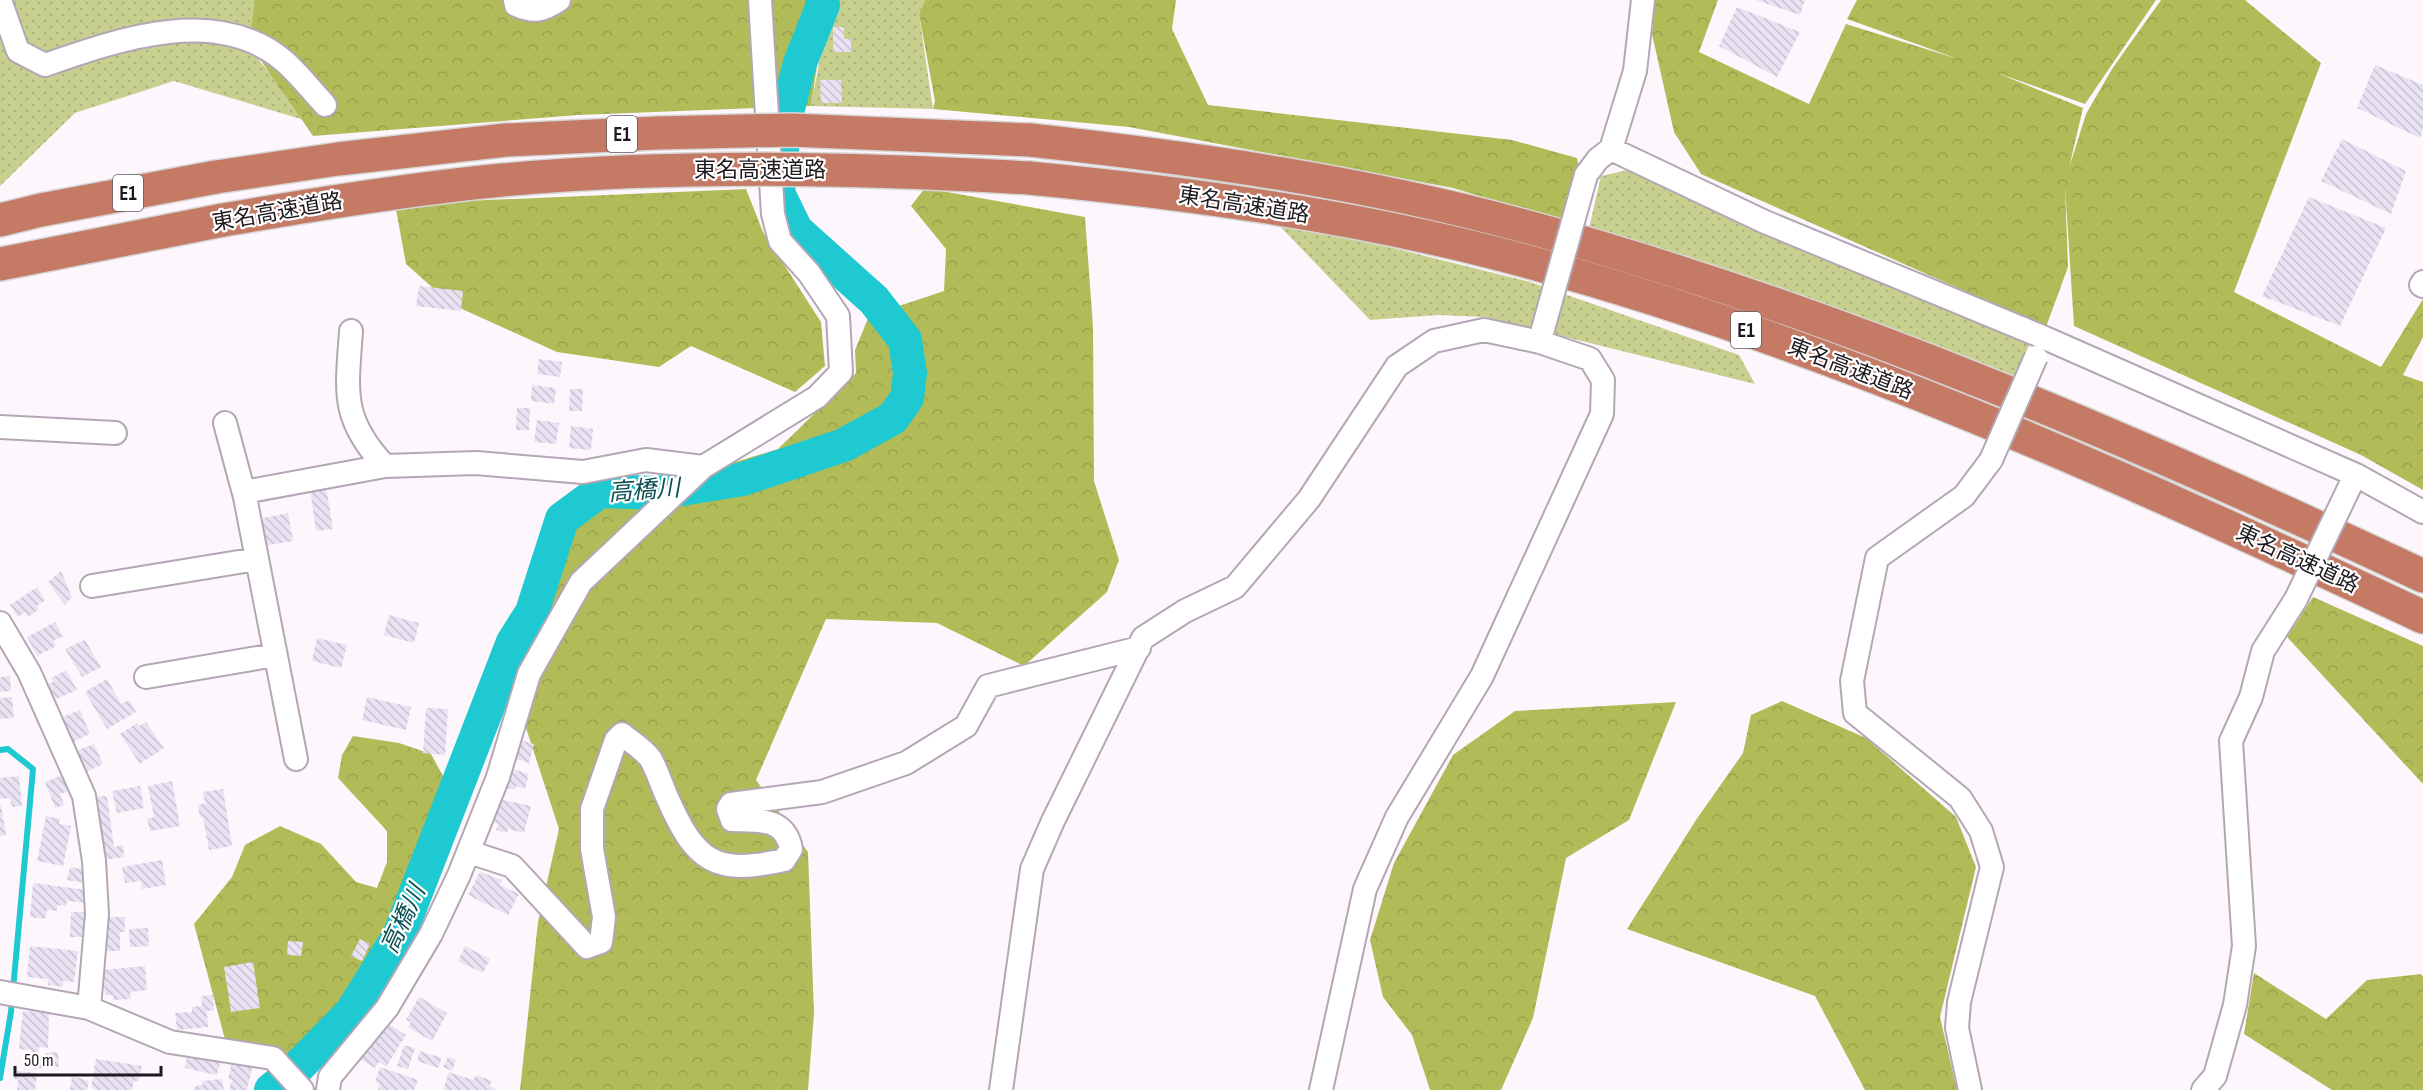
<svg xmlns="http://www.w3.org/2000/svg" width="2423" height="1090" viewBox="0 0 2423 1090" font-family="'Sofia Sans Condensed','Noto Sans JP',sans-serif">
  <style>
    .grass { fill: url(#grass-dots) }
    .forest { fill: url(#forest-crowns) }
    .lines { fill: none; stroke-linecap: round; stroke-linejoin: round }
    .stream { stroke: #1fc9d2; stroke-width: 6 }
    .river { stroke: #1fc9d2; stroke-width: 34 }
    .building { fill: url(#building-back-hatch) }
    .minor-casing { stroke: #b4a7b5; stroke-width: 26 }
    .highway-casing { stroke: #d6d6d7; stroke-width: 36 }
    .minor { stroke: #fff; stroke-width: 22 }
    .highway { stroke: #c47a65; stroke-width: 33 }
    .minor-bridge-casing { stroke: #b4a7b5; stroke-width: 26; stroke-linecap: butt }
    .highway-bridge-casing { stroke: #d6d6d7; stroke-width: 36; stroke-linecap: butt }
    .minor-bridge { stroke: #fff; stroke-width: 22 }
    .highway-bridge { stroke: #c47a65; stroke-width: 33 }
    .labels { text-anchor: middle; stroke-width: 4.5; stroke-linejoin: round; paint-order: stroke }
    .shield { fill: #fff; stroke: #625e62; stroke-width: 1.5 }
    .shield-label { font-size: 21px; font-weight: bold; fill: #1e191f }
    .street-label { font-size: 22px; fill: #1e191f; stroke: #fff }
    .water-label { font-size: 24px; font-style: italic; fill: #0d5053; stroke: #fff }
  </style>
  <defs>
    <pattern id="grass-dots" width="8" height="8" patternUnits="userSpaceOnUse" patternTransform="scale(1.5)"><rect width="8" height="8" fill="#c8d08f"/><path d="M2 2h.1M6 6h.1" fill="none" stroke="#abb27b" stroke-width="1.8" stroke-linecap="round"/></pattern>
    <pattern id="forest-crowns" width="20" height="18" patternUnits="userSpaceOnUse" patternTransform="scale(1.5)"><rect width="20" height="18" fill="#b1bc58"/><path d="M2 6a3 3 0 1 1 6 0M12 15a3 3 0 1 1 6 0" fill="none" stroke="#98a14c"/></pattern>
    <pattern id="building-back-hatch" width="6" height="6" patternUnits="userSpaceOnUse" patternTransform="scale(1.5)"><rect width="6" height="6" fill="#e8e2f3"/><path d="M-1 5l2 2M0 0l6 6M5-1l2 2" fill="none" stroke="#c7c1d0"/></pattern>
  </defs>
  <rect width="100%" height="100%" fill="#fdf7fd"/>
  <path class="grass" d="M0 0H260L256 57 314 123 174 81 75 113 0 186Z
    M831 0H925L919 14 933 109 811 106Z
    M1628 170 1748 228 2031 341 2010 388 1588 233 1601 176Z
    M1272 218 1530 282 1739 355 1755 384 1485 317 1438 315 1370 320Z"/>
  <path class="forest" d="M255 0H827L811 106 578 115 313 136 249 43Z
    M925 0H1176L1172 29 1208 105 1512 140 1577 158 1579 168 1561 221 1453 188 1129 127 933 109 935 101 919 14Z
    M1655 0H1718L1699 52 1809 104 1846 24 1958 59 1847 19 1857 0H2156L2085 104 1997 73 2083 108 2069 168 2086 114 2112 69 2161 0H2245L2321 63 2234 292 2381 367 2423 299V337L2403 375 2423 382V490L2361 455 2074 326 2065 186 2068 267 2046 327 1701 174 1674 132 1652 34Z
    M925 188 1085 217 1093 327 1094 481 1119 560 1107 592 1024 666 937 623 826 619 756 780 808 852 814 1013 808 1090H520L538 922 559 829 509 676 578 510 778 449 856 373 855 350 869 316 944 291 946 249 911 206Z
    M746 189 763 232 821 322 825 366 795 392 691 346 659 367 557 352 451 304 406 264 395 204Z
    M2313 597 2423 646V784L2287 637Z
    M1782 701 1866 738 1956 817 1976 867 1940 1017 1957 1090H1865L1815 996 1627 929 1696 820 1743 753 1751 715Z
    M1676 702 1629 820 1566 858 1533 1018 1501 1090H1430L1412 1035 1383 997 1370 940 1394 863 1453 755 1515 711Z
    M353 736 399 743 431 754 449 787 424 896 372 998 317 1069 297 1068 226 1043 194 924 232 877 245 845 280 826 321 844 356 882 377 888 387 862V831L338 778 342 755Z
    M2254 973 2326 1019 2367 980 2421 974 2423 977V1090H2332L2244 1034Z"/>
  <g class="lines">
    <path class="stream" d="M0 750 8 749 33 769 11 1012 0 1078"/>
    <path class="river" d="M271 1090 293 1072 351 1013 399 936 513 642 532 612 562 519 600 491 657 493 743 479 844 445 893 418 907 398 910 373 905 340 874 300 796 230 778 193 785 120 800 63 823 5 822 0"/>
  </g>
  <path class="building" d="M1756 0H1805L1800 15Z
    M1737 7 1800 32 1777 77 1719 46Z
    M833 27H844V39H851V52H833Z
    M2375 65 2423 85V131L2420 138 2357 108Z
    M820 80H841L842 103H821Z
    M2342 139 2406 171 2391 214 2321 181Z
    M2309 197 2386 228 2340 326 2262 296Z
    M419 286 463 291 461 311 416 306Z
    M539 359 562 362 560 377 537 374Z
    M532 385 556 388 554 404 531 401Z
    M570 389H583L582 411H569Z
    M517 408H530L529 430H516Z
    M537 420 559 423 556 444 534 442Z
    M571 426 593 429 591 450 569 448Z
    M326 486 333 529 316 531 310 489Z
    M288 513 293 541 264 546 259 519Z
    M61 571 72 597 65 605 48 582Z
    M37 587 45 600 37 606 39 609 28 617 25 612 18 617 10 605Z
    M389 615 419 623 414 643 384 635Z
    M55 622 63 636 53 641 56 646 37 656 27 637Z
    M317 638 347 645 341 668 312 661Z
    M85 640 101 667 82 677 65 649Z
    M66 670 77 690 56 699 48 684 53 682 51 678Z
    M10 676 11 691 0 692V677Z
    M107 679 121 704 129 700 136 712 107 729 85 692Z
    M12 697 14 718 0 719V698Z
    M367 697 411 707 406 730 362 720Z
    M426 708 448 709 445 755 423 753Z
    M80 710 90 734 73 742 63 717Z
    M146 722 164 748 140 764 120 734 137 723 139 726Z
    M517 739 534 744 529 763 516 759 517 754 513 753Z
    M94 744 103 764 86 772 76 751Z
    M509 768 529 774 525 789 516 786 515 790 504 787Z
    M65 774 72 790 60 794 64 805 55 808 45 782Z
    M19 776 22 806 12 807 10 798 0 799V778Z
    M172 781 180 826 150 831 147 819 154 817 148 786Z
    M140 786 144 808 117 813 112 791Z
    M223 789 232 846 209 850 203 817H200L198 805 205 803 203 792Z
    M107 796 114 847 123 845 124 857 104 860 95 797Z
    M499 799 531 806 524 833 508 829 507 833 496 830 498 824 493 823Z
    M1 805 6 835 0 836V806Z
    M46 816 60 819 59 824 71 826 63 866 37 861Z
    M162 860 166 885 142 889 141 881 125 883 122 867Z
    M70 867 87 870 85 883 67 880Z
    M480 872 502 880 500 885 519 894 508 915 468 895Z
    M33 883 87 890 86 903 67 901 66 906 57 905V911L47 910 45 919 30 917Z
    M71 912H89V937H70Z
    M105 917H125V932H120V951H105Z
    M148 928 149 946 130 947 129 929Z
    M360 939 370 944 362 961 351 956Z
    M288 941 303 942 301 956 287 955Z
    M30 946 78 951 74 982 63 981V987L48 985V979L27 977Z
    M465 946 490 959 483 973 458 961Z
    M253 962 260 1008 231 1012 224 967Z
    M145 966 147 990 130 992 131 999 113 1000V995H105L103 970Z
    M213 995 214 1010 207 1011 208 1027 177 1030 175 1013 192 1012V1007L202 1006 201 996Z
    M419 997 447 1013 432 1041 408 1027 411 1022 406 1020Z
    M23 1011 49 1013 48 1048 39 1047V1055L31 1054V1050L19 1049Z
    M385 1022 406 1035 386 1067 379 1062 375 1068 361 1060Z
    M404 1045 415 1048 408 1069 397 1066Z
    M420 1051 442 1058 438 1068 417 1061Z
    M58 1052 59 1067 35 1069V1059H46V1053Z
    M188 1052 220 1063 217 1075 185 1068Z
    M448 1057 456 1060 452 1071 443 1067Z
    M96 1059 142 1066 139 1081H134L132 1090H96L91 1087Z
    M233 1059 253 1064 247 1090H229L232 1080 228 1079Z
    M380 1067 418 1080 414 1090H378L380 1084 375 1082Z
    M15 1071 37 1073 35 1090H17L18 1079H14Z
    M449 1072 473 1080 476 1075 492 1081 489 1086 496 1090H443Z
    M72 1076 89 1081 87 1090H70Z
    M222 1079 224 1090H193L197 1085H203L202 1081Z"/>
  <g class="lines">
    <g class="minor-casing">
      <path id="minor" d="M0 0 18 51 45 65C117 40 217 4 284 61 298 73 311 90 325 105
        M515 0 516 5C534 13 543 11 559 0
        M1643 0 1635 71 1611 149 1765 222 2045 338 2356 475 2423 512
        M1586 175 1598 159 1611 149
        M2423 282 2421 285 2423 286
        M351 331C347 391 340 418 385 466L476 463 583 472 646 460 703 467
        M225 423 245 497
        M0 427 115 433
        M92 586 257 559
        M0 623 29 672 84 796 94 861 97 914 89 1008
        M146 677 275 655
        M296 759 244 492 385 466
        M469 852 512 866 587 947 601 942 604 917 592 849V809L616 740 622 734C630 741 643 749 650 758 657 769 661 784 667 797 695 861 714 876 784 860L791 849C785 817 759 821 732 820L728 809 731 804 822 792 906 763 966 726 988 686 1139 648
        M0 992 89 1008 170 1042 273 1058 302 1090
        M328 1090 330 1077 387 1008 431 934 459 875 498 777 529 674 581 582 703 467 817 397 841 372 838 316 809 273 780 241 773 214 760 0
        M1001 1090 1032 869 1053 821 1143 638 1185 611 1235 587 1309 499 1397 366 1434 341 1484 330 1540 342 1590 359 1603 380 1602 414 1482 676 1397 817 1365 889 1321 1090
        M1970 1090 1957 1028 1959 1002 1992 867 1981 831 1960 798 1855 713 1852 681 1877 558 1964 496 1991 460
        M2203 1090 2215 1076 2235 1005 2244 946 2231 741 2251 697 2263 651 2296 599"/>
    </g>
    <g class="highway-casing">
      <path id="highway" d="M1030 140C1195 158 1363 182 1524 226 1836 311 2131 439 2423 576
        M1029 178C1186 193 1342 214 1495 253 1819 337 2122 476 2423 617
        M0 220 41 210 216 177
        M0 264 223 220"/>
    </g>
    <use href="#minor" class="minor"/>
    <use href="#highway" class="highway"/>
    <g class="minor-bridge-casing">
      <path id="minor-bridge" d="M1543 329 1586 175
        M1991 460 2036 357
        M2296 599 2350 486"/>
    </g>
    <g class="highway-bridge-casing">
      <path id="highway-bridge" d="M216 177 338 159 506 140 657 133 791 130 1030 140
        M223 220C316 204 409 189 502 180 678 164 853 168 1029 178"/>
    </g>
    <use href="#minor-bridge" class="minor-bridge"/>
    <use href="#highway-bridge" class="highway-bridge"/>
  </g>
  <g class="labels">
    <g class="shield">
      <rect x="607" y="116" width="30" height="36" rx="4.5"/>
      <rect x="113" y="175" width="30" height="36" rx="4.5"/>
      <rect x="1731" y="312" width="30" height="36" rx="4.5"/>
    </g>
    <g class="shield-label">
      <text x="622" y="141">E1</text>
      <text x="128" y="200">E1</text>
      <text x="1746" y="337">E1</text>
    </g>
    <g class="street-label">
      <text x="760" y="177">東名高速道路</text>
      <text transform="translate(1244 204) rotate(9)" y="8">東名高速道路</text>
      <text transform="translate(277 211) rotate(-10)" y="8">東名高速道路</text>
      <text transform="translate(1851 368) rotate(21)" y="8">東名高速道路</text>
      <text transform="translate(2298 558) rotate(25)" y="8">東名高速道路</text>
    </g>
    <g class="water-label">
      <text transform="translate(644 490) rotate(-4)" y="8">高橋川</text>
      <text transform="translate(403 919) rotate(-65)" y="8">高橋川</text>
    </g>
  </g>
  <path d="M15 1066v9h146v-9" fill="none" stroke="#1e191f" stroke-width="3"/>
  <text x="24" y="1066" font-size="18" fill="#1e191f" stroke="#ffffff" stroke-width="4.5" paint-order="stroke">50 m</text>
</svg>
